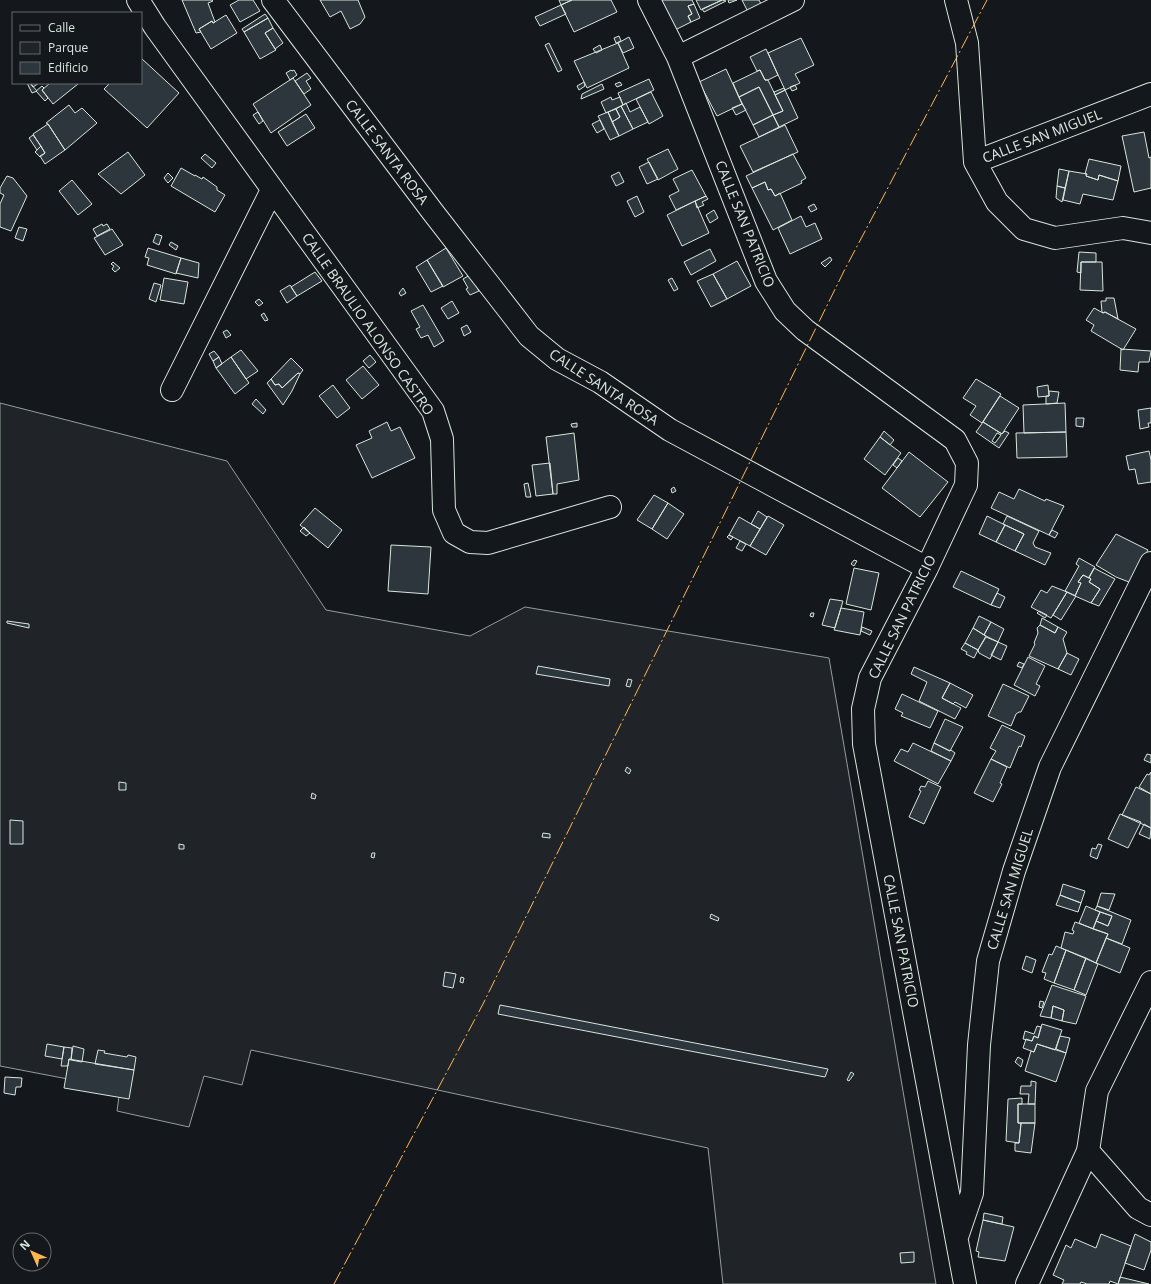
<svg xmlns="http://www.w3.org/2000/svg" width="1151" height="1284" viewBox="0 0 1151 1284" font-family="'Open Sans',sans-serif">
  <style>
    .green { fill: #202428; stroke: #939e99 }
    .building { fill: #2c363c; stroke: #d8e6dc; fill-rule: evenodd }
    .lines { fill: none; stroke-linecap: round; stroke-linejoin: round }
    .street-casing { stroke: #d8e6dc; stroke-width: 24 }
    .secondary-casing { stroke: #d8e6dc; stroke-width: 24 }
    .street { stroke: #14181c; stroke-width: 22 }
    .secondary { stroke: #14181c; stroke-width: 22 }
    .power { stroke: #ffb74d; stroke-width: 1; stroke-dasharray: 14 3 2 3; stroke-linecap: butt }
    .labels { text-anchor: middle; stroke-width: 3; stroke-linejoin: round; paint-order: stroke }
    .street-label { font-size: 14px; fill: #d8e6dc; stroke: #14181c }
  </style>
  <rect width="100%" height="100%" fill="#14181c"/>
  <path class="green" d="M0 403 227 461 326 610 470 636 525 607 829 658 936 1284H723L708 1148 251 1050 242 1085 204 1076 189 1127 117 1111 120 1089 0 1066Z"/>
  <path class="building" d="M182 0H212L213 1 208 3 215 22 213 23 212 21 199 29 201 32 196 33Z
    M239 0H253L260 11 240 22 230 5Z
    M320 0H358L365 17 360 24 350 29 341 11 330 17Z
    M559 0H572L561 5Z
    M572 0H611L617 12 574 32 561 5Z
    M660 0H692L694 4 688 6 692 14 688 16 691 22 675 30Z
    M696 0H722L701 10Z
    M722 0 726 1 704 12 702 9Z
    M728 0H737L729 3Z
    M742 0H759L762 6 748 12Z
    M694 4 700 18 691 22 688 16 692 14 688 6Z
    M561 5 566 14 540 26 535 17Z
    M265 14 268 18 244 32 242 29Z
    M226 15 237 33 211 49 199 29 212 21 213 23Z
    M268 18 273 28 265 33 276 50 260 59 244 32Z
    M273 28 283 43 275 49 265 33Z
    M619 36 621 41 616 43 614 38Z
    M629 37 634 48 623 53 618 43Z
    M801 38 814 65 795 74 800 83 785 90 768 53Z
    M549 43 562 70 558 72 545 45Z
    M618 43 629 68 587 88 574 61Z
    M600 45 602 50 596 53 593 49Z
    M766 49 778 75 768 80H765L760 70 757 71 750 57Z
    M141 58 179 93 147 128 104 89 110 83H141Z
    M726 69 742 104 717 116 699 82Z
    M291 70 292 71 294 70 297 75 290 80 286 73Z
    M760 70 765 80H768L783 111 773 115 759 87 739 97 733 83Z
    M307 73 311 78 306 81 311 89 304 94 295 81Z
    M293 78 311 105 271 133 253 104Z
    M649 79 654 90 623 105 618 93Z
    M584 82 585 86 579 90 577 86Z
    M620 82 622 85 617 87 615 84Z
    M27 83H30L37 91 32 93Z
    M30 83H39L33 87Z
    M50 83H77L78 84 53 104 42 90Z
    M602 84 604 89 581 99 582 94Z
    M795 85 797 89 792 91 790 87Z
    M42 86 44 88 42 90 48 98 45 101 36 91Z
    M759 87 773 115 753 125 739 97Z
    M784 88 785 90 775 95 774 92Z
    M785 90 798 118 779 127 773 115 783 111 775 95Z
    M651 92 663 116 649 124 636 99Z
    M611 97 612 100 620 97 623 105 606 113 601 102Z
    M626 103 630 112 640 107 648 122 633 129 621 106Z
    M742 104 746 110 736 115 732 108Z
    M69 105 75 113 82 108 97 123 65 150 48 124 46 123Z
    M621 106 633 129 619 136 612 122 620 117 616 109Z
    M616 109 620 117 612 122 608 112Z
    M258 112 263 121 259 124 253 115Z
    M608 112 619 136 610 140 598 116Z
    M306 114 315 128 287 146 278 132Z
    M773 115 779 127 759 137 753 125Z
    M600 120 604 129 597 133 592 124Z
    M48 124 65 150 45 164 40 156 45 153 33 134Z
    M785 125 798 152 753 172 740 146Z
    M1144 132 1149 158 1151 157V188L1134 192 1122 136Z
    M33 135 41 146 37 150 29 138Z
    M41 146 45 153 40 157 35 152Z
    M668 149 678 169 658 180 647 159Z
    M128 152 145 175 121 194 98 174Z
    M205 154 216 163 212 168 201 158Z
    M793 154 806 178 801 181 802 183 775 196 771 189 768 190 765 182 752 188 746 176Z
    M1089 159 1121 166 1118 181 1099 175 1098 180 1086 176 1087 174H1085Z
    M649 162 658 179 647 184 639 167Z
    M181 168 195 176V175L202 179 203 177 217 187V190L225 195 215 212 171 186Z
    M1059 169 1069 171 1065 188 1057 186Z
    M692 170 706 196 676 210 669 196 679 191 673 179Z
    M1069 171 1087 174 1086 176 1098 180 1099 175 1118 181 1113 200 1083 194 1080 204 1063 200Z
    M619 172 624 182 616 186 611 176Z
    M168 173 173 178 168 183 164 178Z
    M7 176 13 178 27 196 11 231 0 227V204L4 195 0 193V188Z
    M72 180 92 204 78 215 59 191Z
    M765 182 768 190 771 189 775 196 780 193 792 220 773 230 752 188Z
    M1057 186 1065 188 1062 202 1056 198Z
    M637 196 644 212 635 217 627 201Z
    M706 196 708 199 702 202 704 205 697 208 695 201Z
    M695 201 709 233 682 246 667 215Z
    M814 204 817 209 811 212 808 207Z
    M714 210 718 218 710 223 706 215Z
    M801 216 806 227 815 223 822 239 790 254 778 228Z
    M102 224 103 226 107 224 110 229 97 236 93 229Z
    M19 227 27 229 23 241 15 238Z
    M112 229 123 245 105 255 94 238Z
    M156 234 162 236 159 245 153 242Z
    M171 242 178 246 176 250 169 245Z
    M148 248 181 258 176 274 147 265 149 258 145 257Z
    M446 248 463 276 443 287 427 260Z
    M710 249 716 261 691 275 684 262Z
    M1079 252 1096 253V262H1081V273L1077 272Z
    M830 257 832 260 825 267 821 263Z
    M181 258 199 263 198 278 176 273Z
    M427 260 443 286 431 292 416 267Z
    M737 261 751 286 727 299 713 274Z
    M113 262 120 268 115 272 112 269 114 266 111 264Z
    M1081 262H1102L1103 291 1080 290Z
    M315 272 322 281 297 296 291 287Z
    M713 274 727 299 711 307 697 281Z
    M470 275 479 291 470 295 466 289 468 288 463 279Z
    M164 278 188 282 184 304 160 300Z
    M672 278 678 289 674 291 668 280Z
    M154 283 161 285 156 302 149 299Z
    M290 285 297 296 287 303 280 291Z
    M403 288 406 293 401 296 399 293Z
    M1106 298H1114L1118 319 1105 312 1103 313 1102 312 1101 301H1106Z
    M259 299 263 303 259 306 255 302Z
    M452 301 459 313 448 319 441 308Z
    M423 305 444 341 434 347 428 335 421 338 416 329 420 327 411 311Z
    M1094 308 1103 313 1105 312 1136 329 1123 350 1091 331 1094 325 1086 320Z
    M264 313 268 320 265 321 261 315Z
    M467 325 471 332 464 336 461 328Z
    M227 330 231 335 226 338 223 332Z
    M1121 349 1151 351 1149 362H1139L1138 372 1120 370Z
    M241 350 258 371 246 379 231 357Z
    M214 351 219 357 213 361 209 354Z
    M370 355 376 362 369 368 363 361Z
    M219 357 222 364 216 368 213 361Z
    M231 357 249 383 235 394 216 368Z
    M291 358 303 370 300 374 298 373 282 388 279 384 275 385 271 379Z
    M363 366 379 385 362 399 346 380Z
    M298 373 300 374 292 391 283 405 267 383 271 379 275 385 279 384 282 388Z
    M976 379 1001 394 982 423 970 415 976 406 963 398Z
    M333 385 350 408 337 418 319 396Z
    M1048 385 1049 396 1038 397 1037 387Z
    M1049 391 1059 392 1057 403 1046 404V396H1049Z
    M1000 396 1019 408 1002 434 983 422Z
    M256 399 266 410 263 414 252 404Z
    M1065 403 1066 432 1024 433 1023 405Z
    M1151 408V423H1148L1149 427 1140 429 1138 410Z
    M1076 418H1084L1083 427 1076 426Z
    M387 422 391 431 400 427 415 458 372 478 356 445 372 438 369 431Z
    M983 422 1002 434 1005 431 1009 433 999 448 976 432ZM997 433 1001 435 995 443 992 441Z
    M577 423V427H572L571 424Z
    M884 431 894 440 890 445 880 437Z
    M1066 432 1067 457 1017 458 1016 433Z
    M574 433 579 480 557 484V494H553L546 437Z
    M880 437 901 453 885 475 864 459Z
    M1149 451 1151 460V482L1138 484 1135 469 1129 470 1126 456Z
    M909 452 948 482 920 517 882 488Z
    M898 458 902 461 897 468 893 465Z
    M550 463 553 494 536 496 532 465Z
    M528 483 531 497H526L524 484Z
    M674 487 676 491 672 493 671 489Z
    M1019 489 1045 501 1046 499 1064 506 1049 535 991 508 999 492 1014 499Z
    M654 495 668 503 652 529 637 520Z
    M668 503 684 514 667 539 652 529Z
    M315 508 342 530 328 548 300 525Z
    M758 511 767 517 760 529 751 524Z
    M768 516 784 525 766 555 750 546Z
    M987 516 1005 525 996 542 979 534Z
    M1007 516 1039 531 1033 543 1035 547 1051 553 1045 565 1015 551 1024 534 1003 524Z
    M739 517 760 529 750 546 729 535Z
    M1005 525 1024 534 1015 551 996 542Z
    M304 527 310 533 306 536 300 531Z
    M1052 530 1058 533 1055 538 1049 535Z
    M1116 534 1148 550 1129 582 1116 577 1096 565Z
    M729 535 733 537 731 540 727 537Z
    M740 541 746 544 742 551 736 548Z
    M391 545 431 547 428 594 388 591Z
    M1079 558 1095 567 1089 578 1083 575 1078 582 1081 583 1075 596 1065 591 1079 566 1076 564Z
    M854 560 857 561 854 566 851 564Z
    M854 568 879 573 871 610 846 604Z
    M1094 568 1115 579 1099 606 1091 603 1100 589 1089 582 1091 579 1089 577Z
    M961 571 999 589 991 605 953 587Z
    M1083 575 1091 579 1089 582 1100 589 1091 603 1075 596 1081 583 1078 582Z
    M1052 586 1067 592 1051 618 1031 607 1041 590 1047 593Z
    M1067 592 1076 596 1061 620 1053 615Z
    M997 593 1005 597 1000 608 991 605Z
    M830 599 843 601 835 628 822 625Z
    M841 608 864 612 860 635 834 630Z
    M1039 611 1047 615 1045 618 1037 613Z
    M811 613H814L813 617 810 616Z
    M979 616 991 622 984 635 973 628Z
    M1042 618 1058 627 1055 633 1040 625Z
    M7 621 29 624V628L7 623Z
    M991 622 1004 629 998 642 984 635Z
    M1040 625 1055 633 1058 627 1067 632 1063 639 1067 653 1058 669 1029 656 1035 644 1034 643 1038 633 1037 628Z
    M862 627 872 631 870 635 861 631Z
    M973 628 986 636 978 650 965 643Z
    M986 637 998 642 990 659 979 653 978 650Z
    M998 642 1007 646 1001 660 991 655Z
    M965 643 978 650 974 658 966 654 967 652 961 649Z
    M1067 653 1079 659 1071 675 1058 669Z
    M1028 657 1045 666 1036 684 1040 686 1035 696 1014 685Z
    M1019 662 1024 664 1022 668 1017 666Z
    M538 666 610 679 609 686 536 674Z
    M914 667 950 683 942 698 961 708 955 719 919 701 927 682 911 674Z
    M628 679 632 680 630 687 626 686Z
    M950 683 973 695 966 708 955 702 953 704 942 698Z
    M1003 684 1029 696 1021 712H1019L1016 714 1011 726 988 716Z
    M902 694 938 711 930 728 901 716 903 713 895 709Z
    M945 719 963 727 950 751 934 743Z
    M1002 725 1025 736 1021 747 1019 746 1010 768 991 759 996 751 990 748Z
    M913 743 951 761 938 784 894 761 901 749 908 752Z
    M934 743 950 751 951 750 955 753 951 761 931 751Z
    M1147 754 1151 755V763L1144 760Z
    M991 759 1007 767 1000 783 1002 784 993 802 974 793Z
    M627 767 631 770 629 774 625 771Z
    M1151 772V794L1139 787 1147 774 1149 775Z
    M928 781 941 787 924 824 909 817 921 791 919 790 921 786 925 787Z
    M119 782 126 783V790H119Z
    M1136 787 1151 794V828L1122 815Z
    M312 793 316 795 315 799 311 798Z
    M1120 814 1141 822 1128 848 1108 839Z
    M10 820 23 821V844H10Z
    M1144 824 1151 828 1150 839 1139 834Z
    M543 833 550 834V838L542 837Z
    M179 844 184 845V849H179Z
    M1098 844 1102 845 1097 859 1090 856 1092 848 1096 849Z
    M372 853H375L374 858 371 857Z
    M1063 884 1085 891 1081 903 1060 895Z
    M1101 893 1115 894 1109 910 1097 906Z
    M1060 895 1081 903 1078 912 1056 905Z
    M1086 906 1100 912 1093 929 1079 923Z
    M1097 906 1131 920 1122 944 1106 938 1108 934 1093 929 1096 921 1108 926 1112 916 1095 910Z
    M1100 912 1112 916 1108 926 1096 921Z
    M711 914 719 918 718 921 710 918Z
    M1075 922 1108 934 1096 963 1061 948 1065 932 1073 934 1074 931 1072 930Z
    M1106 938 1130 948 1120 973 1096 963Z
    M1056 946 1066 950 1054 983 1044 979 1046 973 1042 972 1049 954 1052 955Z
    M1066 950 1086 958 1074 990 1054 983Z
    M1026 956 1036 960 1032 973 1022 969Z
    M1086 958 1098 964 1086 995 1074 990Z
    M445 972 456 974 453 988 443 986Z
    M461 977 464 978 463 983 460 982Z
    M1052 985 1086 996 1076 1024 1062 1021 1064 1010 1053 1006 1051 1018 1040 1016Z
    M1040 1001 1044 1002 1042 1008 1039 1007Z
    M500 1005 828 1069 825 1077 498 1014Z
    M1053 1006 1064 1010 1062 1021 1051 1018Z
    M1042 1024 1062 1030 1055 1050 1037 1044 1034 1052 1023 1048 1026 1039 1032 1041 1034 1036 1038 1038Z
    M1037 1026 1041 1027 1038 1038 1034 1036 1032 1041 1023 1039 1025 1031 1034 1034Z
    M1060 1036 1070 1038 1066 1053 1056 1049Z
    M47 1044 64 1047 62 1059 45 1056Z
    M1037 1044 1066 1053 1056 1082 1025 1071 1031 1051 1034 1052Z
    M73 1046 84 1049 82 1062 71 1060Z
    M64 1047 72 1048 71 1060 69 1059 68 1066H61Z
    M98 1050 105 1051 104 1053 127 1057 128 1055 136 1057 134 1070 95 1064Z
    M1018 1057 1023 1060 1021 1067 1015 1062Z
    M69 1059 134 1070 129 1099 64 1088Z
    M851 1072 854 1074 849 1081 847 1080Z
    M5 1077 22 1078 21 1087H16L15 1095 4 1093Z
    M1031 1081 1036 1082 1035 1104H1028L1029 1094H1020L1021 1086H1031Z
    M1022 1098V1104H1018V1123H1021L1019 1143 1006 1141 1008 1099Z
    M1018 1104H1035V1123H1018Z
    M1021 1123H1035L1031 1153 1015 1151V1143H1019Z
    M984 1213 1003 1217 1002 1224 983 1220Z
    M983 1220 1014 1227 1005 1261 978 1257 979 1252 976 1251Z
    M1101 1234 1131 1246 1118 1284 1110 1281 1109 1284H1087L1081 1282 1080 1284H1062L1064 1280 1053 1275 1066 1245 1071 1248 1075 1239 1096 1248Z
    M1135 1234 1151 1242V1250L1144 1270 1125 1263Z
    M914 1252V1262L901 1263 900 1253Z
    M1120 1277 1149 1284H1118Z"/>
  <g class="lines">
    <g class="street-casing">
      <path id="street" d="M138 0 155 27 433 411 442 439 444 510 454 533 470 542 488 543 610 507
        M273 0 432 211 529 336 557 359 600 382 670 430 927 568
        M649 0 678 57 766 281 785 311 805 330 955 440 967 463 966 485 927 568 870 678 863 709 864 744 965 1284
        M956 0 967 43 975 162 997 202 1024 229 1055 238 1123 228 1151 233
        M678 57 793 0
        M975 162 1151 94
        M172 390 272 190
        M957 1237 972 1193 979 1045 988 961 1014 871 1050 767 1151 563
        M1027 1284 1088 1151"/>
    </g>
    <g class="secondary-casing">
      <path id="secondary" d="M1151 982 1097 1091 1088 1151 1138 1208 1151 1215"/>
    </g>
    <use href="#street" class="street"/>
    <use href="#secondary" class="secondary"/>
    <path class="power" d="M334 1284 483 1004 844 271 987 0"/>
  </g>
  <g class="labels">
    <g class="street-label">
      <text transform="translate(1042 136) rotate(-21)" y="5">CALLE SAN MIGUEL</text>
      <text transform="translate(387 152) rotate(53)" y="5">CALLE SANTA ROSA</text>
      <text transform="translate(745 224) rotate(68)" y="5">CALLE SAN PATRICIO</text>
      <text transform="translate(368 324) rotate(55)" y="5">CALLE BRAULIO ALONSO CASTRO</text>
      <text transform="translate(604 387) rotate(33)" y="5">CALLE SANTA ROSA</text>
      <text transform="translate(902 617) rotate(-64)" y="5">CALLE SAN PATRICIO</text>
      <text transform="translate(1010 889) rotate(-73)" y="5">CALLE SAN MIGUEL</text>
      <text transform="translate(901 941) rotate(79)" y="5">CALLE SAN PATRICIO</text>
    </g>
  </g>
  <rect x="12" y="12" width="130" height="72" fill="#14181c" stroke="#626a69"/>
  <rect x="20" y="25" width="20" height="6" fill="#14181c" stroke="#626a69"/>
  <text x="48" y="32" font-size="12" fill="#d8e6dc">Calle</text>
  <rect x="20" y="42" width="20" height="12" fill="#202428" stroke="#626a69"/>
  <text x="48" y="52" font-size="12" fill="#d8e6dc">Parque</text>
  <rect x="20" y="62" width="20" height="12" fill="#2c363c" stroke="#626a69"/>
  <text x="48" y="72" font-size="12" fill="#d8e6dc">Edificio</text>
  <g transform="translate(32 1252) rotate(315)"><circle r="19" fill="#14181c" stroke="#626a69"/>
  <path d="M0-3L7 15L0 10L-7 15Z" fill="#ffb74d"/>
  <text y="-6" font-size="11" font-weight="bold" text-anchor="middle" fill="#d8e6dc">N</text>
  </g>
</svg>
